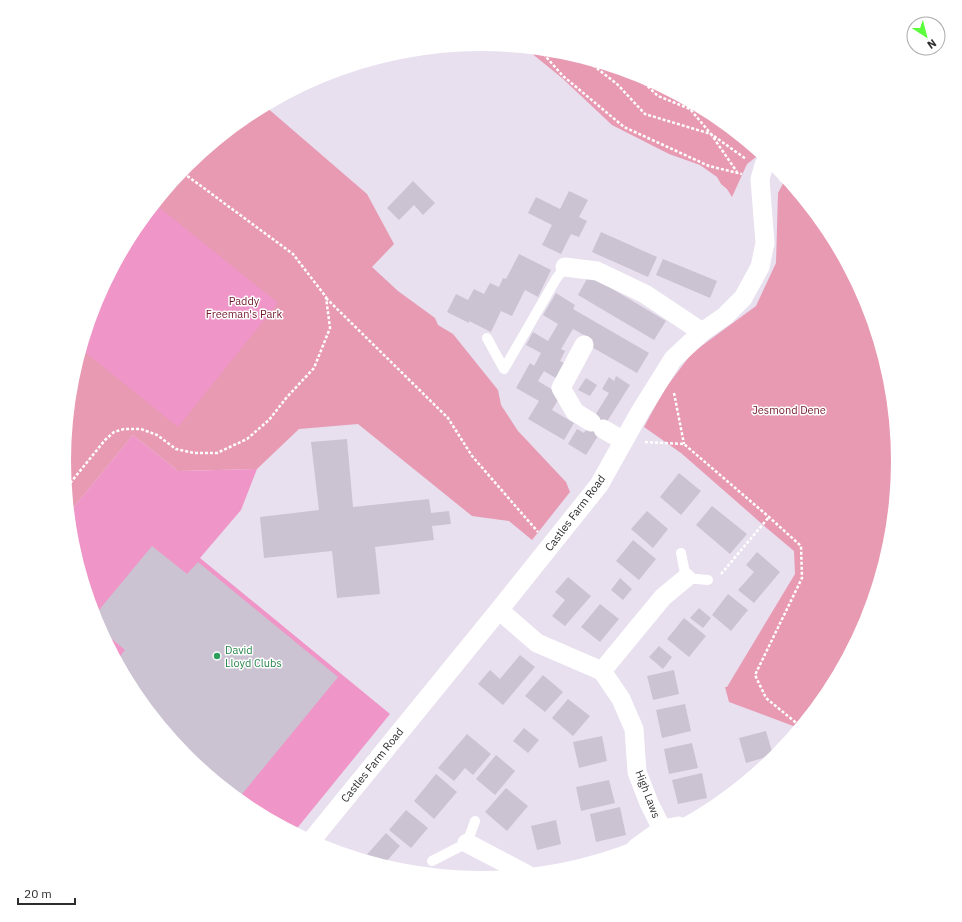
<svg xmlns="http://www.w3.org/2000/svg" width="962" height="922" viewBox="0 0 962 922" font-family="'IBM Plex Sans',sans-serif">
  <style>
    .green { fill: #e79ab2 }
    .pitch { fill: #ef95c7 }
    .building { fill: #ccc3d2 }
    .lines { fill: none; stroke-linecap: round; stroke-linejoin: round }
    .path { stroke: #fff; stroke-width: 2.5; stroke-dasharray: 3 2; stroke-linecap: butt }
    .lane { stroke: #fff; stroke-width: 10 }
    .street { stroke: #fff; stroke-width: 19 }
    .leisure-dot { fill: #2e9e5b; stroke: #fff; stroke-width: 1.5 }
    .labels { text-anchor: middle; stroke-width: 3; stroke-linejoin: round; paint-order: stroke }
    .park-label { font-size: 11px; fill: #701728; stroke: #fff }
    .street-label { font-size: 11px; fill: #2d2d2d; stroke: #fff }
    .leisure-label { font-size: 11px; fill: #27864d; stroke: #fff; text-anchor: start }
  </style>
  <rect width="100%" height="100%" fill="#e8dfef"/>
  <path class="green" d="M525 48 563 52 641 76 713 114 760 154 747 164 732 197 727 189 721 184 717 177 700 165 669 154 612 125 562 78Z
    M265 106 367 194 394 244 372 267 398 291 435 318 438 325 453 334 498 390 501 405 518 431 566 482 570 492 532 540 509 521 472 516 358 424 299 429 257 469 178 471 133 435 69 513 64 461 72 379 96 301 134 229 186 166 250 114Z
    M786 178 828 230 866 302 890 380 898 461 890 543 866 621 828 693 795 732 796 727 729 702 725 687H727L795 574 794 551 769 530 681 453 644 427 664 390 692 353 756 306 776 263 778 193Z"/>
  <path class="pitch" d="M155 204 278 303 178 427 81 349 96 301 134 229Z
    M133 435 178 471 257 469 241 510 200 558 390 714 294 832 249 808 186 756 134 692 96 620 72 542 69 513Z"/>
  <path class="building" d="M413 181 435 203 423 215 414 205 399 220 387 208Z
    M569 191 588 200 579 217 587 221 579 237 571 234 561 254 542 245 552 225 528 213 536 197 560 209Z
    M601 232 657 257 648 277 592 252Z
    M519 254 551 270 538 297 525 290 512 316 501 311 491 332 469 321V323L447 312 456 294 468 300 474 289 484 294 490 283 499 287 503 278 506 279Z
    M663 259 717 281 710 298 656 275Z
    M589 275 666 321 654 340 578 295Z
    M556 293 575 305 573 309 649 353 637 373 590 346 593 340 573 329 561 349 565 351 560 361 568 365 559 380 544 371 538 381 561 395 552 410 574 423 564 440 528 419 539 401 516 388 530 363 534 366 541 353 526 345 533 332 548 341 558 324 543 315Z
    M616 376 630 385 586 455 568 444 577 429 584 433 609 393 602 389 609 377 614 381Z
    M586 378 597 385 590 396 578 390Z
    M347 439 353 507 429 499 431 513 449 511 451 524 432 526 434 540 375 547 380 594 337 598 332 551 264 558 260 517 319 510 311 442Z
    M679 473 701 491 681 515 660 497Z
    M712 506 747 534 730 554 696 525Z
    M647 511 668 529 653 548 631 529Z
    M633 540 656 559 639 580 616 561Z
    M152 546 187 574 198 562 338 677 238 799 186 756 134 692 117 660 125 650 100 629 96 620 94 616Z
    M757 552 780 572 754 603 738 590 754 572 746 565Z
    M568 577 591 596 565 626 552 616 565 600 555 592Z
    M620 578 632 589 623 600 611 590Z
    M728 594 748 610 731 631 712 615Z
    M600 604 619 619 600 642 581 627Z
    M699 608 711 618 703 628 690 618Z
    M684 618 706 636 689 657 667 639Z
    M659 646 672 657 663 669 649 657Z
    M520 655 535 667 503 705 478 684 490 670 500 679Z
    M674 670 679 694 653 700 647 676Z
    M543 675 563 692 545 712 525 696Z
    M568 699 590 716 573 736 552 718Z
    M685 704 691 731 662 738 656 710Z
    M524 728 539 740 528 753 513 741Z
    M766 731 773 755 746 763 739 738Z
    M467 734 491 754 473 775 465 768 454 781 438 768Z
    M602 736 607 761 579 768 573 742Z
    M692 743 698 768 669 774 664 749Z
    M496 755 515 771 495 795 476 779Z
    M702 773 707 798 678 804 672 780Z
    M436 774 457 792 434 819 414 801Z
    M609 780 615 803 581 811 576 787Z
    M506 788 528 806 507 831 485 812Z
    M620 807 626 835 596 842 590 814Z
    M406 810 428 828 411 848 389 830Z
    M556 820 561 844 537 850 531 826Z
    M386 833 400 846 385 863 390 867 363 859Z"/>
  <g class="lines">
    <path class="path" d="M540 50 563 76 624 127 709 166 742 174
      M585 59 617 84 645 114 711 134 737 172
      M638 75 642 81 658 96 690 109 711 134 746 159
      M690 109 695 105
      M780 180 793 187
      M326 298 448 418 472 456 538 532
      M674 393 684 444
      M645 442 684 444 769 517 801 546 802 578 755 675 766 698 800 726
      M67 487 105 440 114 432 124 429H141L157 435 176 449 194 453H217L247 439 269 420 287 397 314 368 330 328 326 297 293 254 182 172
      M721 574 769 517"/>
    <path class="lane" d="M487 338 504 369 556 279 565 267
      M681 553 686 578 708 580
      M432 861 467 843 475 821"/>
    <path class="street" d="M565 267 597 271 645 294 702 332
      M584 345 561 388 575 412 591 422
      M603 429 624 441
      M499 610 537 643 602 671 621 699 634 729 637 772 649 803 662 829 636 848
      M602 671 663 597 686 578
      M662 829 679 826
      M311 841 499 610 599 485 640 412 673 359 702 332 725 316 743 298 760 267 765 243 760 179 764 165 769 161
      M467 843 526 874"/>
  </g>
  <circle class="leisure-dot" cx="217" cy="656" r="4"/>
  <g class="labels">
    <g class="park-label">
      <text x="244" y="305">Paddy<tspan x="244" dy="13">Freeman's Park</tspan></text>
      <text x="789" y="414">Jesmond Dene</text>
    </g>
    <g class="street-label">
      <text transform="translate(575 513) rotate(-53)" y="4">Castles Farm Road</text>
      <text transform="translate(372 765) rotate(-51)" y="4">Castles Farm Road</text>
      <text transform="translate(648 794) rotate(69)" y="4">High Laws</text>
    </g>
    <g class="leisure-label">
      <text x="225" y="654">David<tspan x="225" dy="13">Lloyd Clubs</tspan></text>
    </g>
  </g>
  <path d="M0 0H962V922H0ZM71 461a410 410 0 1 1 820 0a410 410 0 1 1-820 0Z" fill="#fff" fill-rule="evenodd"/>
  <g transform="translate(926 36) rotate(144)"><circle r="19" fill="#ffffff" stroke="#ababab"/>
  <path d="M0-3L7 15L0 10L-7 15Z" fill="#5cff3c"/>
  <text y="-6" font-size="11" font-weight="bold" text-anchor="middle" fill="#2d2d2d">N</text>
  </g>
  <path d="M18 898v6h57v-6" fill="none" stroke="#2d2d2d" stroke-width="2"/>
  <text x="24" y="898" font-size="12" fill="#2d2d2d" stroke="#ffffff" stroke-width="3" paint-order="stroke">20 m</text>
</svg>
